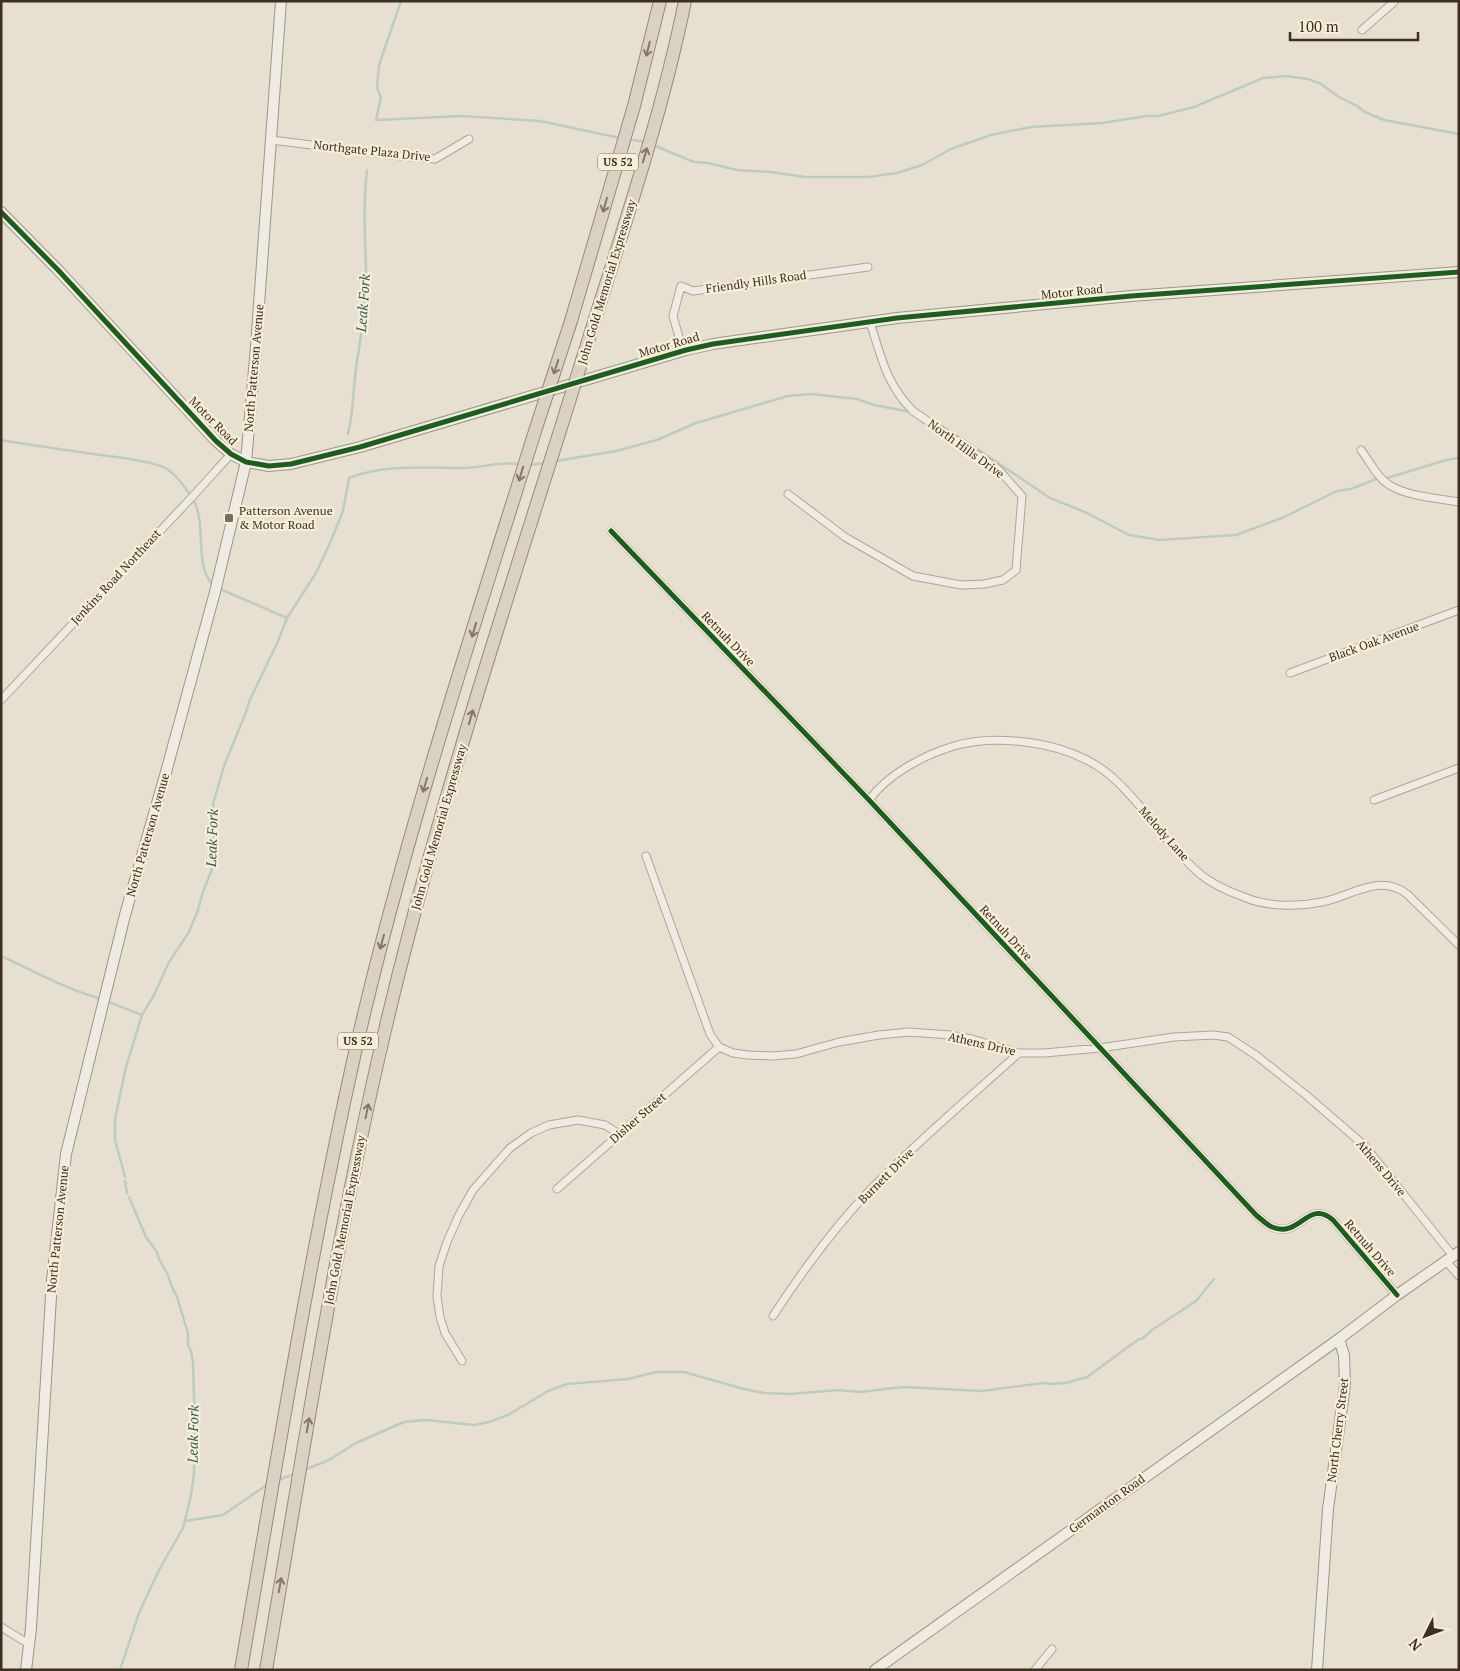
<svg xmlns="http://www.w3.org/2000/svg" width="1460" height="1671" viewBox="0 0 1460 1671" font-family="'PT Serif',serif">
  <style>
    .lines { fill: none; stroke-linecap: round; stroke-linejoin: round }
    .stream { stroke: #bcccc2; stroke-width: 2.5 }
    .street-casing { stroke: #ada599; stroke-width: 9 }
    .secondary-casing { stroke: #9c958a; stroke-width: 12 }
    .highway-casing { stroke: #928b80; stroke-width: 14 }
    .street { stroke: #efebe3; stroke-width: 7 }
    .secondary { stroke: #efebe3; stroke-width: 10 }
    .highway { stroke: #dad1c2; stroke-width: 12 }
    .highway-bridge-casing { stroke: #928b80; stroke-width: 14; stroke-linecap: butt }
    .highway-bridge { stroke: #dad1c2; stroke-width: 12 }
    .cycleway-casing { stroke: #f7eed8; stroke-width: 8 }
    .cycleway { stroke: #1b5e20; stroke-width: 5 }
    .oneway { stroke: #847769 }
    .poi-dot { fill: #786c5e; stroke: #f7eed8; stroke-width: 2 }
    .labels { text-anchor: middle; stroke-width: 4.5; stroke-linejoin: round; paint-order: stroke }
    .shield { fill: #f7eed8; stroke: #756857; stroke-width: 1 }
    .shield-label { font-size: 11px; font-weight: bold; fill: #3d2e20 }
    .street-label { font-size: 12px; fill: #3d2e20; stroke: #f7eed8 }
    .poi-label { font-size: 12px; fill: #3d2e20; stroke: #f7eed8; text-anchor: start }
    .water-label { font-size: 14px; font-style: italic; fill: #2f5d5a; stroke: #f7eed8 }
  </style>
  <rect width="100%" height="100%" fill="#e7e0d1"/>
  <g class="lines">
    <path class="stream" d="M401 1 379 65 377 88 381 97 376 120 461 116 540 121 620 138
      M628 139 645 142
      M653 145 694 162 708 163 737 170 770 172 806 177H868L897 173 922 165 951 149 991 135 1031 127 1102 123 1147 116H1158L1194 107 1263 78 1286 76 1308 79 1321 84 1339 97 1357 106 1365 112 1384 120 1459 134
      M930 419 970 444 1050 498 1085 512 1129 535 1160 540 1236 535 1282 518 1337 491 1351 489 1376 479H1384L1446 460 1459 458
      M348 434C354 410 353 385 357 361 362 331 366 301 366 270 365 237 363 203 367 170
      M1 440C36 446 72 451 107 456 123 458 153 461 167 469 178 476 195 499 198 512 204 534 196 568 213 585
      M556 461 616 451 657 440 696 423 788 396 811 394 857 399 874 405 911 412
      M529 465 545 463
      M218 588 287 618
      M1 956C34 971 66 989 101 999
      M106 1001 142 1015
      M125 1177 115 1140V1119L126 1067 142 1015 154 995 169 962 189 932 198 910 203 892 212 869 214 839 213 804 224 766 246 712 249 702 278 641 287 618 316 573 330 543 343 511 349 478C385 464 425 468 463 468 475 468 486 465 498 464 505 463 513 464 521 464
      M125 1181 127 1193
      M304 1470 329 1460 356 1443 404 1422 426 1420 474 1425 489 1422 508 1415 548 1391 567 1384 628 1379 656 1372H684L744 1389 764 1393 790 1394 838 1390 860 1392 903 1387 982 1391 1044 1383 1050 1384 1066 1383 1087 1377 1139 1339H1142L1152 1330 1196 1301 1214 1279
      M278 1480 294 1474
      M185 1521 223 1515 268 1484
      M120 1670 139 1613 159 1570 183 1528 191 1495 194 1474 195 1430 193 1362 191 1351 188 1345V1333L176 1294 174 1292 167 1273 159 1259 157 1252 146 1237 129 1197"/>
    <g class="street-casing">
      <path id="street" d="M1362 30 1395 1
        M271 140 401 156 435 159 469 139
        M683 351 673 316 681 286 693 291 868 267
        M1361 450C1370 462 1378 479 1391 486 1411 497 1436 498 1459 502
        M788 494 845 537 913 576 961 585 984 584 1003 580 1016 570 1022 496 999 470 913 411C886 384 881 356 870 322
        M611 531 869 800 1256 1215C1261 1219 1267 1225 1272 1227 1300 1239 1308 1198 1333 1220L1397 1295
        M1290 673 1459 610
        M1 700 193 496 231 454
        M869 800C888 774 924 755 954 746 977 739 1001 739 1025 742 1051 745 1077 753 1099 767 1117 779 1131 796 1145 812 1162 833 1179 856 1200 874 1212 884 1230 892 1244 897 1267 907 1298 907 1322 902 1352 896 1379 873 1407 894L1459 945
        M1374 800 1459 768
        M646 856 710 1034 719 1047 733 1053 748 1055 772 1056 796 1054 839 1042 879 1035 909 1032 950 1035 972 1039 1019 1053H1044L1100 1048 1174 1037 1213 1035 1228 1037 1257 1056 1306 1095 1365 1146 1453 1256
        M557 1189 719 1047
        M1445 1260 1459 1276
        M773 1316C801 1273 837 1224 873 1187 919 1140 970 1097 1019 1053
        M462 1361 445 1333 440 1317 437 1296 439 1266 447 1242 459 1215 473 1190 510 1148 531 1133 549 1125 578 1120 605 1125 619 1134
        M1 1627 29 1644
        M1035 1670 1052 1649"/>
    </g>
    <g class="secondary-casing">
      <path id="secondary" d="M1 212 58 270 216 441 231 454 246 462 269 466 291 464 360 447 686 350 713 344 897 318 1131 296 1459 272
        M26 1670 31 1628 52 1280 66 1154 125 915 166 772 215 592 246 462 256 346 281 1
        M875 1670 1339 1339 1397 1295 1459 1252
        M1317 1670 1328 1509 1345 1385 1344 1355 1339 1339"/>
    </g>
    <g class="highway-casing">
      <path id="highway" d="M595 319C628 214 663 109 685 1
        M571 321 634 106 660 1
        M241 1670C276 1465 309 1260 354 1057 402 844 471 636 536 428
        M266 1670C303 1456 335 1241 385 1030 432 830 496 633 558 437"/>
    </g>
    <use href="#street" class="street"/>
    <use href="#secondary" class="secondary"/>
    <use href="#highway" class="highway"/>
    <g class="highway-bridge-casing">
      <path id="highway-bridge" d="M536 428 571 321
        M558 437 595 319"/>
    </g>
    <use href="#highway-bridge" class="highway-bridge"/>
    <g class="cycleway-casing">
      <path id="cycleway" d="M1 212 58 270 216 441 231 454 246 462 269 466 291 464 360 447 686 350 713 344 897 318 1131 296 1459 272
        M611 531 869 800 1256 1215C1261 1219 1267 1225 1272 1227 1300 1239 1308 1198 1333 1220L1397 1295"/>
    </g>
    <use href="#cycleway" class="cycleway"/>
  </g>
  <defs><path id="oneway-shaft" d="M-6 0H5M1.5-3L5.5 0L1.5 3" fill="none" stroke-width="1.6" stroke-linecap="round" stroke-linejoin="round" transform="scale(1.25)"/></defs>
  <g class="oneway">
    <use href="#oneway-shaft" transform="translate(648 49) rotate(104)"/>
    <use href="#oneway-shaft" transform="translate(645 155) rotate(-74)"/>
    <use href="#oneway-shaft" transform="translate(605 205) rotate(106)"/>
    <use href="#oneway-shaft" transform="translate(556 367) rotate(108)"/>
    <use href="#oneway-shaft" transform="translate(521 474) rotate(107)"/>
    <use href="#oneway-shaft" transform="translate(474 630) rotate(107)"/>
    <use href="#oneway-shaft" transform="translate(471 717) rotate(-74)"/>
    <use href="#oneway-shaft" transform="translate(425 785) rotate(107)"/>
    <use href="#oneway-shaft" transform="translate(382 942) rotate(105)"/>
    <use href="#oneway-shaft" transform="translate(367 1111) rotate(-78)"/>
    <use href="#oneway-shaft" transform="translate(308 1425) rotate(-80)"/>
    <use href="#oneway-shaft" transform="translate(280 1585) rotate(-80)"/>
  </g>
  <rect class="poi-dot" x="224" y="513" width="10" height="10" rx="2.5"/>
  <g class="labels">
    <g class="shield">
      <rect x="598" y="153.5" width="40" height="17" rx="4"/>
      <rect x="338" y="1032.5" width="40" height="17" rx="4"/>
    </g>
    <g class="shield-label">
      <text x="618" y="166">US 52</text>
      <text x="358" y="1045">US 52</text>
    </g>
    <g class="street-label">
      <text transform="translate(372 151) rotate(6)" y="4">Northgate Plaza Drive</text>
      <text transform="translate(607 282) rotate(-73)" y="4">John Gold Memorial Expressway</text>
      <text transform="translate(756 282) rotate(-8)" y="4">Friendly Hills Road</text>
      <text transform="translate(1072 292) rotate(-6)" y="4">Motor Road</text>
      <text transform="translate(669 345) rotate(-16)" y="4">Motor Road</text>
      <text transform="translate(254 368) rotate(-85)" y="4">North Patterson Avenue</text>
      <text transform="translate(213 421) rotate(45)" y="4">Motor Road</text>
      <text transform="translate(966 449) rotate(36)" y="4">North Hills Drive</text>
      <text transform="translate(116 577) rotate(-47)" y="4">Jenkins Road Northeast</text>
      <text transform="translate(728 639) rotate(46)" y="4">Retnuh Drive</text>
      <text transform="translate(1374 642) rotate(-20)" y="4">Black Oak Avenue</text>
      <text transform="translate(439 827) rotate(-74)" y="4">John Gold Memorial Expressway</text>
      <text transform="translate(1164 834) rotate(48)" y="4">Melody Lane</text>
      <text transform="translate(148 835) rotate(-74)" y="4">North Patterson Avenue</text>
      <text transform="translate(1006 933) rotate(47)" y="4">Retnuh Drive</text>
      <text transform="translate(982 1044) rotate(13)" y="4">Athens Drive</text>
      <text transform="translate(638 1118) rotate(-41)" y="4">Disher Street</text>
      <text transform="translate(1381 1168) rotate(50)" y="4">Athens Drive</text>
      <text transform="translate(886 1176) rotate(-45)" y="4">Burnett Drive</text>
      <text transform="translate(345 1220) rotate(-79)" y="4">John Gold Memorial Expressway</text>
      <text transform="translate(58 1229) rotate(-84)" y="4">North Patterson Avenue</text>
      <text transform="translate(1370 1248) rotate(49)" y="4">Retnuh Drive</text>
      <text transform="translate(1338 1430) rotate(-83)" y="4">North Cherry Street</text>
      <text transform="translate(1107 1504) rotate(-36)" y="4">Germanton Road</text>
    </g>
    <g class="poi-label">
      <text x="239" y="515">Patterson Avenue<tspan x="239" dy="14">&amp; Motor Road</tspan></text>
    </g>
    <g class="water-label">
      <text transform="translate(363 303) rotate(-86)" y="5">Leak Fork</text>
      <text transform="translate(212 838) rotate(-88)" y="5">Leak Fork</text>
      <text transform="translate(193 1434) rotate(-89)" y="5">Leak Fork</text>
    </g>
  </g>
  <rect width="1460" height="1671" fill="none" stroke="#3d2e20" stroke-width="5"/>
  <g transform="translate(1425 1636) rotate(228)" stroke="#f7eed8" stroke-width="4" paint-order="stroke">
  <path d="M0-4L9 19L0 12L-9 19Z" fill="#3d2e20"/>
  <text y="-8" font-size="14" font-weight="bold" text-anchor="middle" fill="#3d2e20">N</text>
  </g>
  <path d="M1290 32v8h128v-8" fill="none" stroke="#3d2e20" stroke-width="2.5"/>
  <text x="1298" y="32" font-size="15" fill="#3d2e20" stroke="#f7eed8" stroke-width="4" paint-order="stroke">100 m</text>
</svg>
